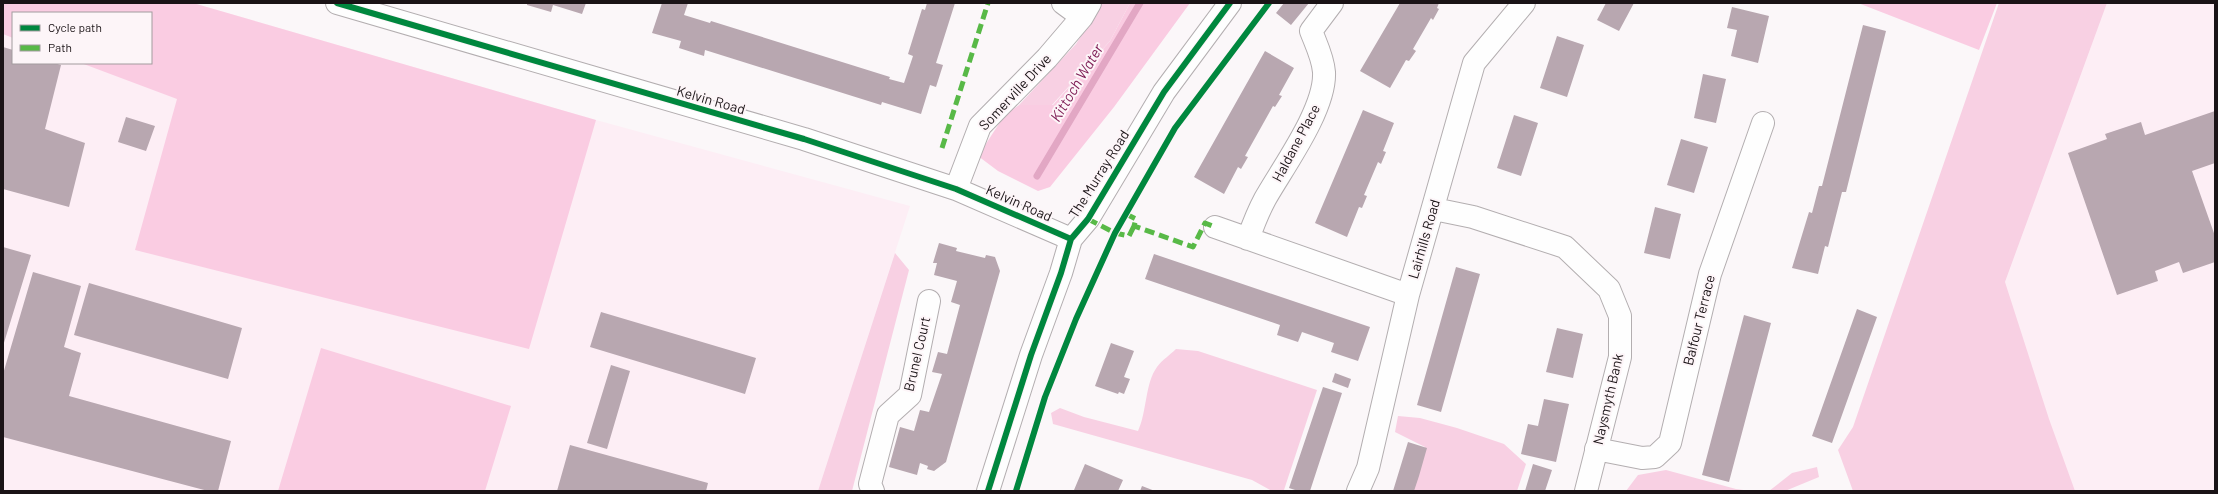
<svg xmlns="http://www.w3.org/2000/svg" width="2218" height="494" viewBox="0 0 2218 494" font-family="Barlow,sans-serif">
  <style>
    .built { fill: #fdeef5; fill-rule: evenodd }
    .green { fill: #facce2 }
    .forest { fill: #f8d0e3 }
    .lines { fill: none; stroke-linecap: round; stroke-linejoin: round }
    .stream { stroke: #e2a7c4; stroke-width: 7 }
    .building { fill: #b8a7b0 }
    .minor-casing { stroke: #b3aeb0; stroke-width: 24 }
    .minor { stroke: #fefefe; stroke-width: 22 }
    .quiet { stroke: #58b947; stroke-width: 5; stroke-dasharray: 10 5; stroke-linecap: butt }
    .cycleway-casing { stroke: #fdf5f8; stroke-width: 8 }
    .cycleway { stroke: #00873e; stroke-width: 6 }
    .labels { text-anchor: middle; stroke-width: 4; stroke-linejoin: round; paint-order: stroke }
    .street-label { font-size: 14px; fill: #1a1316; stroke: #fdf5f8 }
    .water-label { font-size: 15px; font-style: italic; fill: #7c1a53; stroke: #fdf5f8 }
  </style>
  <rect width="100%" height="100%" fill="#fbf7f9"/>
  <path class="built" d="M3 3H193L596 120 910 206 818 491H3ZM13 13H151V63H13Z
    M2107 3H2215V491H1949L1954 422Z"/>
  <path class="green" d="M3 3H193L596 120 529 349 135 250 177 99 81 63H151V13H13V38L3 34Z
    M1130 3H1190L1114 107 1050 187 1038 191 998 171 978 156 1004 116 1019 105H1053L1110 41Z
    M1858 3H1997L1979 50Z
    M321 348 511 406 485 491H278Z"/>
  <path class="forest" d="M1102 3H1130L1110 41 1052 105H1019L1076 44Z
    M1999 3H2107L2005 282 2049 419 2075 491H1853L1838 450 1853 427Z
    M895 253 909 270 852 491H818Z
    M1176 349 1198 351 1317 390 1284 490 1272 491 1252 480 1053 424 1051 413 1060 408 1084 417 1138 431C1147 412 1145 383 1157 367 1162 360 1170 355 1176 349Z
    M1398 416 1420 418 1457 428 1504 444 1526 464 1517 491H1413L1425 447 1395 432Z
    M1817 467 1819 477 1785 491H1769L1792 473Z
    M1666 470 1736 489 1751 491H1626L1638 475Z"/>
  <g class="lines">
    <path class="stream" d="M1037 176 1140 3"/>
  </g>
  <path class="building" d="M527 3H586L582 14 553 5 551 12 527 5Z
    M662 3H688L684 15 710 23 711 21 890 77 889 79 904 83 913 56 908 54 922 9 925 10 927 3H955L936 63 943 65 936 87 930 85 921 114 882 102 881 105 705 50 704 56 679 48 681 41 652 33Z
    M1284 3H1309L1291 25 1276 13Z
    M1400 3H1439L1437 8 1439 9 1433 20 1431 18 1413 49 1416 51 1409 61 1406 60 1390 88 1360 71Z
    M1606 3H1634L1619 31 1597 20Z
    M1732 7 1769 16 1758 63 1731 56 1737 30 1727 28Z
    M1863 25 1886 31 1846 192H1842L1828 247 1825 246 1818 274 1792 268 1809 212 1812 213 1819 186H1822Z
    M1557 36 1584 45 1567 97 1540 88Z
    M3 47 13 50V63H54L61 65 45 129 85 143 69 207 3 189Z
    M1265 51 1294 68 1279 95 1282 96 1275 107 1273 106 1245 156 1248 157 1241 169 1238 167 1224 194 1194 177Z
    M1703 74 1726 79 1716 123 1694 118Z
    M1363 110 1394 123 1383 151 1386 152 1381 164 1378 162 1364 195 1367 196 1362 208 1359 207 1347 237 1315 223Z
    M2215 111V163L2192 171 2215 236V262L2183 273 2179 262 2155 271 2158 281 2117 295 2068 153 2107 139 2105 134 2141 122 2145 135Z
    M1514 115 1538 123 1521 176 1497 168Z
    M126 117 155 126 146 151 118 142Z
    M1681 139 1708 147 1694 193 1667 185Z
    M1655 207 1681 214 1670 259 1644 253Z
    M939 243 957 248 956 251 985 258 986 255 995 257 1000 271 946 462 934 471 927 469 928 466 920 463 917 475 889 467 900 427 914 431 920 410 929 412 942 374 932 372 938 352 947 354 960 305 951 302 957 281 934 275 937 263H933Z
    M3 247 31 255 3 346Z
    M1154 254 1370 327 1358 361 1331 352 1334 343 1302 332 1298 342 1277 335 1280 325 1145 279Z
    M1456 267 1480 274 1441 412 1417 405Z
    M33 272 81 286 64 347 81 353 69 396 231 441 218 491H208L3 437V374Z
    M89 283 242 328 228 379 74 335Z
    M1857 309 1877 317 1832 443 1812 436Z
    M601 312 756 358 745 394 590 347Z
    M1744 315 1771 323 1729 482 1702 475Z
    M1557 328 1583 334 1573 378 1546 372Z
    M1111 343 1134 351 1124 377 1130 379 1124 394 1119 392 1118 394 1095 386Z
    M611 365 630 371 607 449 587 443Z
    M1335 373 1351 379 1348 388 1332 382Z
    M1323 387 1342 393 1310 491H1298L1289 488Z
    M1544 399 1569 404 1556 462 1521 454 1528 424 1538 426Z
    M1408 442 1427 448 1419 476 1414 491H1393Z
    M570 445 708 483 706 491H557Z
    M1085 464 1123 480 1118 491 1074 490Z
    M1533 464 1552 470 1545 491H1525Z
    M1142 486 1155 491H1140Z"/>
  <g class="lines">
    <g class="minor-casing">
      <path id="minor" d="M337 3 804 139 956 189 1071 239
        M1063 3 1082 17
        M956 189 980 126 1047 58 1082 17 1090 3
        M1434 209 1473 217 1565 247 1609 289 1620 316V357L1586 491
        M1215 227 1408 295
        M1248 239C1253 225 1258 212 1265 199 1283 167 1326 109 1324 72 1323 58 1316 44 1311 31L1332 3
        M1596 449 1642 458 1655 457 1670 443 1710 274 1763 123
        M873 491 870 484 888 415 910 395 929 301
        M988 491 1031 355 1061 273 1071 239 1088 219 1164 92 1230 3
        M1358 491 1368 468 1408 295 1474 63 1524 3"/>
    </g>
    <use href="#minor" class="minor"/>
    <path class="quiet" d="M942 148 988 3
      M1126 214 1136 219 1134 226 1193 247 1205 223 1215 227
      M1088 219 1115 233 1129 236 1134 226"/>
    <g class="cycleway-casing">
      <path id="cycleway" d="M337 3 804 139 956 189 1071 239
        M988 491 1031 355 1061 273 1071 239 1088 219 1164 92 1230 3
        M1016 491 1045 397 1076 319 1115 233 1175 128 1269 3"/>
    </g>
    <use href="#cycleway" class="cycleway"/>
  </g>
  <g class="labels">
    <g class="street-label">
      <text transform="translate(1015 92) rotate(-47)" y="5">Somerville Drive</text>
      <text transform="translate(711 100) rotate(16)" y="5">Kelvin Road</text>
      <text transform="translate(1296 143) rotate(-62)" y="5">Haldane Place</text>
      <text transform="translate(1099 174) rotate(-58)" y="5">The Murray Road</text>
      <text transform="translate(1019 203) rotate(24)" y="5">Kelvin Road</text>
      <text transform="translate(1424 239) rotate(-74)" y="5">Lairhills Road</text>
      <text transform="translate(1699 320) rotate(-76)" y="5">Balfour Terrace</text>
      <text transform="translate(917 354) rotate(-77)" y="5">Brunel Court</text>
      <text transform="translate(1608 399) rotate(-77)" y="5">Naysmyth Bank</text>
    </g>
    <g class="water-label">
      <text transform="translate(1077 83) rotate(-59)" y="5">Kittoch Water</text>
    </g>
  </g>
  <rect width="2218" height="494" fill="none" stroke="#1a1316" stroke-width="8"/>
  <rect x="12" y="12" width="140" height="52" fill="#fdf5f8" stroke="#a29b9e"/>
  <rect x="20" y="25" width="20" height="6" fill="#00873e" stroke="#a29b9e"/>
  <text x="48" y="32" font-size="12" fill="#1a1316">Cycle path</text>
  <rect x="20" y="45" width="20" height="6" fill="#58b947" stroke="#a29b9e"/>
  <text x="48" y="52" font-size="12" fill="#1a1316">Path</text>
</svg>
